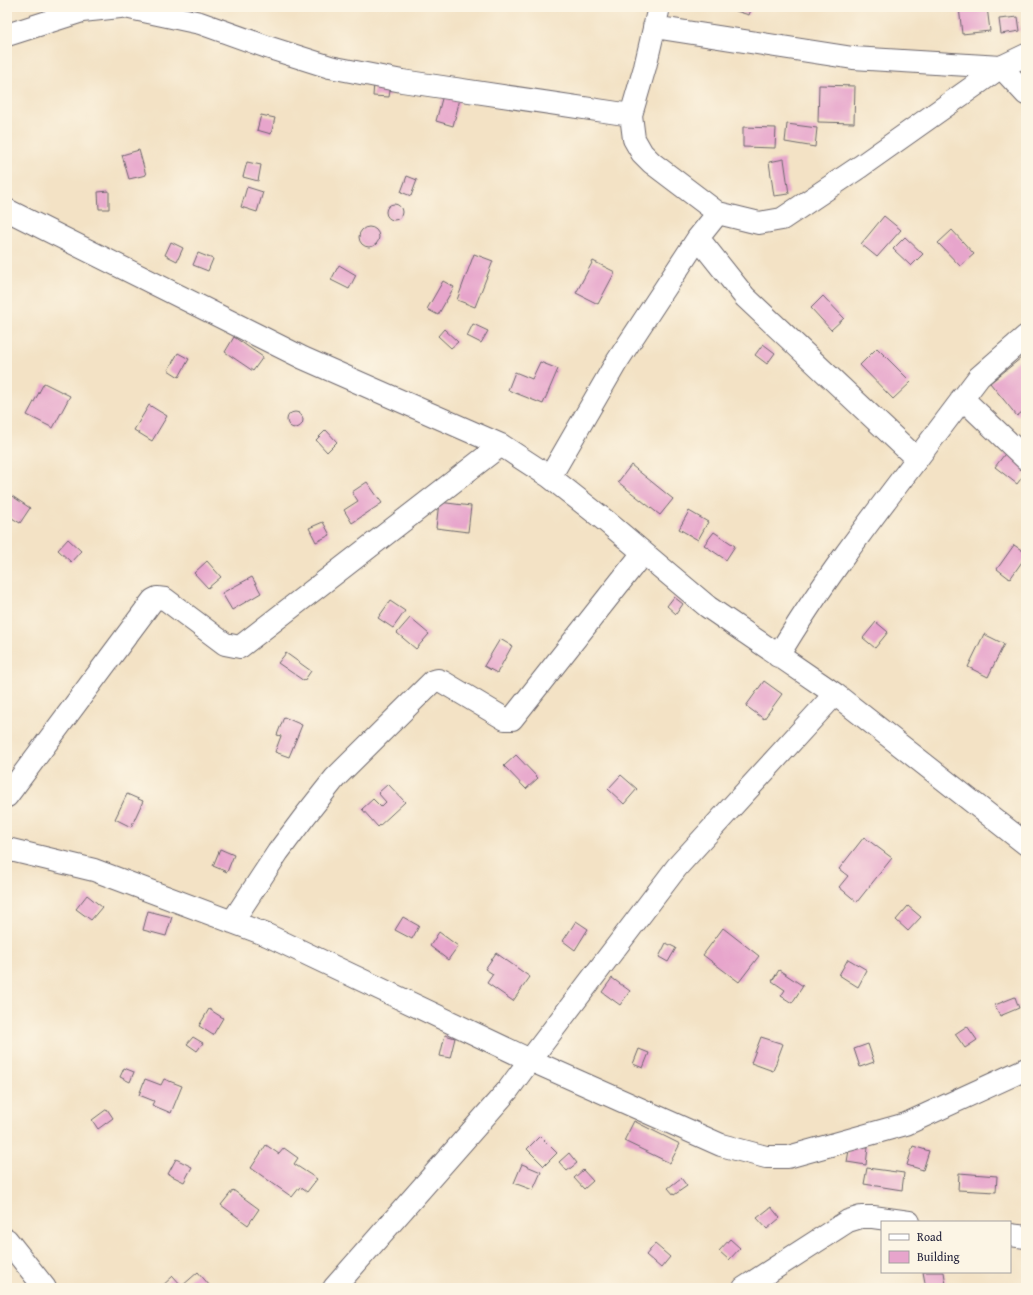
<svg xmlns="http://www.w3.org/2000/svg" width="1033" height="1295" viewBox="0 0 1033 1295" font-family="'Gentium Book Plus',serif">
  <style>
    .building { fill: #e7a5cc }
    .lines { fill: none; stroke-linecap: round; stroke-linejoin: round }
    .street-casing { stroke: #6b656b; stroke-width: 24 }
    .street { stroke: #fff; stroke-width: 22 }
  </style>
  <rect width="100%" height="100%" fill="#fcf5e5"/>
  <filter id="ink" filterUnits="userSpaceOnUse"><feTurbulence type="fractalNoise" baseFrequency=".025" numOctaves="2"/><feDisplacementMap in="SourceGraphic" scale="8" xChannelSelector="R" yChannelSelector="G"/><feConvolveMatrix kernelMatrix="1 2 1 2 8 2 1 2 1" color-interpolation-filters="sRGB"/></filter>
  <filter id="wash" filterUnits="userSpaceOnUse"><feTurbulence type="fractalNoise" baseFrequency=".012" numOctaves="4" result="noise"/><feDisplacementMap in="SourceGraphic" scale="16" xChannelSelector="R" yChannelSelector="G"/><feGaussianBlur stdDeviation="0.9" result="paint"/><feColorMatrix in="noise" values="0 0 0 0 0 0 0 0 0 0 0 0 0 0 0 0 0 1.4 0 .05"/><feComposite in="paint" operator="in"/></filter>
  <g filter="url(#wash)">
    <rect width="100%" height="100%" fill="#f3e2c5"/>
    <g id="blocks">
      <path class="building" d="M738 7H752L749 15 736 11Z
        M959 7H987L990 31 962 34Z
        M1018 17 1020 31 1001 34 999 19Z
        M374 83 391 85 389 97 373 96Z
        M819 85 855 86 854 123 818 122Z
        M443 95 460 99 453 126 436 121Z
        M261 115 275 118 271 134 257 130Z
        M787 124 817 128 815 147 785 142Z
        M743 127 776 128 775 148 743 147Z
        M139 150 146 175 129 179 122 155Z
        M784 159 789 194 774 196 769 162Z
        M247 162 261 165 258 181 243 177Z
        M407 176 417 180 411 196 401 192Z
        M247 187 263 192 257 212 241 207Z
        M109 191V209H99L98 192Z
        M386 212a8 8 0 1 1 16 0a8 8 0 1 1-16 0Z
        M884 216 901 230 877 257 861 244Z
        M359 237a10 10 0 1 1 20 0a10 10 0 1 1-20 0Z
        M952 230 974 254 960 266 938 243Z
        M905 237 923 254 911 266 893 249Z
        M171 242 183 248 177 261 165 255Z
        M198 253 213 259 208 271 193 265Z
        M474 254 493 261 475 307 457 300Z
        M593 261 615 272 598 304 576 293Z
        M339 265 356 275 349 289 331 280Z
        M443 281 454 287 438 315 427 309Z
        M823 296 844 318 831 330 811 308Z
        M473 324 488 331 481 343 467 336Z
        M444 329 458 342 451 348 438 336Z
        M234 337 263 357 253 371 225 352Z
        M763 344 775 353 767 364 755 355Z
        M877 348 911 382 893 399 860 365Z
        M178 353 189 359 179 377 168 370Z
        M1026 354V409L1017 416 990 383Z
        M540 362 558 369 543 404 508 390 515 372 532 379Z
        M44 383 70 396 53 428 27 415Z
        M149 405 167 416 152 441 134 430Z
        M287 420a8 8 0 1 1 16 0a8 8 0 1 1-16 0Z
        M326 430 337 442 327 452 316 440Z
        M1007 451 1026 465V472L1017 484 995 467Z
        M631 465 673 499 660 515 618 482Z
        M367 482 382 503 352 523 344 510 358 501 352 492Z
        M12 496 30 508 20 523 7 515V503Z
        M439 502 471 506 468 532 436 528Z
        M689 511 708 522 698 540 679 529Z
        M323 522 330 535 316 542 309 528Z
        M714 532 735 546 726 560 704 545Z
        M68 539 81 551 71 562 58 550Z
        M1014 545 1026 553V556L1010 579 997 569Z
        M207 561 221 577 208 588 194 573Z
        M252 577 261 593 232 610 222 593Z
        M674 597 683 604 676 614 667 606Z
        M390 601 405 611 393 628 378 618Z
        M410 618 429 634 416 649 397 633Z
        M876 622 888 632 875 648 863 638Z
        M984 634 1004 644 988 677 968 667Z
        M500 639 512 646 497 673 484 666Z
        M286 653 311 671 304 681 278 663Z
        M764 681 782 694 764 719 746 706Z
        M284 717 302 725 289 757 275 752 281 736 277 735Z
        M516 755 538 778 526 789 504 766Z
        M621 775 637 789 624 804 608 789Z
        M388 784 405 802 378 827 362 809 373 799 381 807 386 802 378 793Z
        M127 794 143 801 131 827 115 819Z
        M864 837 892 858 857 902 839 887 848 876 839 869Z
        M220 849 234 855 227 872 213 866Z
        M87 895 102 907 91 920 76 909Z
        M908 906 921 917 908 931 896 920Z
        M148 911 172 917 166 936 143 930Z
        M403 917 419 926 412 939 395 930Z
        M576 921 588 929 575 950 563 941Z
        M723 928 759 956 739 982 703 955Z
        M439 932 458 946 448 960 430 946Z
        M666 943 676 948 668 962 659 957Z
        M496 953 530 977 513 1001 487 983 493 974 485 969Z
        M848 959 867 970 858 987 839 975Z
        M779 970 803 986 792 1003 781 996 785 990 772 981Z
        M612 978 630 991 620 1005 602 992Z
        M1015 997 1019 1008 1000 1016 995 1005Z
        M209 1009 223 1018 213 1035 199 1026Z
        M967 1026 977 1040 965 1048 955 1034Z
        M445 1035 455 1038 450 1058 440 1056Z
        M193 1037 203 1043 197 1051 187 1044Z
        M761 1037 783 1044 773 1071 751 1063Z
        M868 1044 874 1062 860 1067 854 1049Z
        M639 1049 649 1053 643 1068 633 1064Z
        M124 1068 134 1072 130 1082 120 1077Z
        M145 1079 161 1085 164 1079 182 1086 171 1113 152 1105 154 1101 139 1095Z
        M107 1109 113 1118 98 1129 92 1120Z
        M634 1121 680 1144 670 1163 624 1141Z
        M540 1136 557 1153 544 1166 527 1149Z
        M850 1144 868 1147 866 1165 847 1162Z
        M266 1145 279 1154 284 1148 298 1158 294 1164 317 1179 307 1192 300 1187 292 1197 251 1168Z
        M913 1146 929 1151 923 1170 907 1165Z
        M569 1153 577 1163 567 1171 559 1162Z
        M176 1159 192 1167 184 1182 168 1174Z
        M522 1164 541 1172 533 1190 514 1183Z
        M867 1168 904 1173 902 1190 864 1184Z
        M583 1170 593 1181 584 1189 574 1178Z
        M959 1173 997 1176 996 1192 958 1190Z
        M681 1178 687 1186 674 1195 668 1188Z
        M233 1190 259 1209 248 1225 221 1205Z
        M771 1207 780 1218 767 1229 757 1218Z
        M730 1239 740 1248 729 1260 719 1251Z
        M655 1244 670 1257 661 1268 646 1255Z
        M198 1272 210 1286 208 1288H160L173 1276 182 1286Z
        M923 1272H944L946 1285 926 1288Z"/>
    </g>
  </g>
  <g filter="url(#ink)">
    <use href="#blocks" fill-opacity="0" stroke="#6b656b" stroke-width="1"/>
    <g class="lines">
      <g class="street-casing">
        <path id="street" d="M125 7 200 23 267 47 330 67 402 81 631 115 645 67 659 7
          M654 27 853 58 1001 67 1026 55
          M7 35 82 11 120 7
          M7 210 303 358 501 445 550 477 607 522 708 607 835 694 1026 844
          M718 213 759 223 782 219 861 166 1001 67 1026 94
          M698 238 745 297 917 459C868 523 819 587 778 656
          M962 398 1026 459
          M917 459 979 377 1026 336
          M550 477 616 363 698 238 718 213 652 163 642 153 634 139 631 115
          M7 796 153 600 157 598 165 599 225 644 240 647 501 445
          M7 849 94 870 267 935 530 1060 721 1145 766 1157H788L906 1124 1026 1069
          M232 922 278 852 305 816 335 778 433 681 438 680 443 682 505 719H512L643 553
          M1010 1235 1026 1237
          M7 1240 45 1288
          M334 1288 508 1090 530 1060 677 867 835 694
          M744 1288 848 1221 861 1217H873L909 1222"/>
      </g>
      <use href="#street" class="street"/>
    </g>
  </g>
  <rect width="1033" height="1295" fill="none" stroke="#fcf5e5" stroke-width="24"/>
  <rect x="881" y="1221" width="130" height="52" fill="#fcf5e5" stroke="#a5a1a1"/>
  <rect x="889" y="1234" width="20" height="6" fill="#ffffff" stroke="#a5a1a1"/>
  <text x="917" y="1241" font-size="12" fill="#22223b">Road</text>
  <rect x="889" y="1251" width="20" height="12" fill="#e7a5cc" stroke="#a5a1a1"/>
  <text x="917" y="1261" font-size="12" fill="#22223b">Building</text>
</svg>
